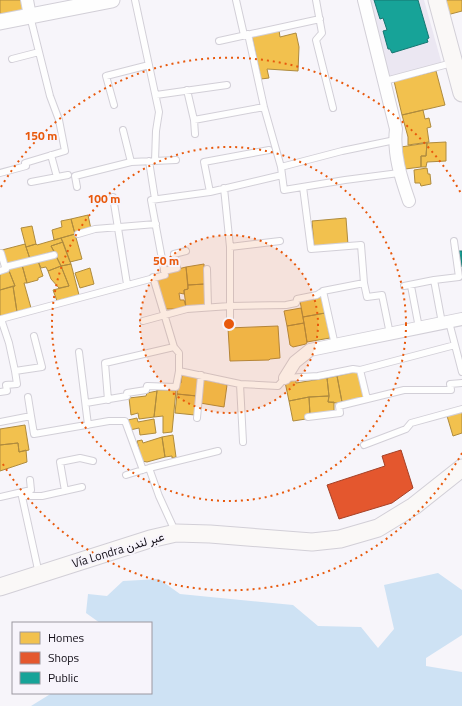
<svg xmlns="http://www.w3.org/2000/svg" width="462" height="706" viewBox="0 0 462 706" font-family="'Titillium Web',Vazirmatn,sans-serif">
  <style>
    .built { fill: #ebe7f2 }
    .water { fill: #cee2f4 }
    .homes { fill: #f2c14e; stroke: #af8b3e }
    .shops { fill: #e4572e; stroke: #a54127 }
    .public { fill: #17a398; stroke: #167671 }
    .lines { fill: none; stroke-linecap: round; stroke-linejoin: round }
    .service-casing { stroke: #d2cfd7; stroke-width: 8 }
    .minor-casing { stroke: #d2cfd7; stroke-width: 14 }
    .tertiary-casing { stroke: #d2cfd7; stroke-width: 17 }
    .secondary-casing { stroke: #d2cfd7; stroke-width: 19 }
    .service { stroke: #fefefe; stroke-width: 6 }
    .minor { stroke: #fefefe; stroke-width: 12 }
    .tertiary { stroke: #fefefe; stroke-width: 15 }
    .secondary { stroke: #faf8f7; stroke-width: 17 }
    .ring { fill: none; stroke: #e8590c; stroke-width: 2; stroke-dasharray: 2 4 }
    .labels { text-anchor: middle; stroke-width: 4; stroke-linejoin: round; paint-order: stroke }
    .street-label { font-size: 12px; fill: #120e17; stroke: #f7f4fb }
    .centre { fill: #e8590c; stroke: #f7f4fb; stroke-width: 2 }
    .ring-label { font-size: 12px; text-anchor: middle; font-weight: bold; fill: #e8590c; stroke: #f7f4fb; stroke-width: 4; stroke-linejoin: round; paint-order: stroke }
  </style>
  <rect width="100%" height="100%" fill="#f7f5fa"/>
  <path class="built" d="M360 0H424L443 68 382 84Z"/>
  <path class="water" d="M438 573 462 590V635L426 658V666L462 672V706H31L52 693H151V623H100L86 613 88 594 107 596 123 581 159 579 180 594 293 605 318 626 361 627 378 648 394 629 384 585Z"/>
  <path class="homes" d="M0 0H23L25 13 0 17Z
    M443 0H462V11L447 15Z
    M279 30 280 37 296 33 299 47 298 71 267 69 269 78 261 79 252 36Z
    M436 71 445 105 402 115 394 81Z
    M423 110 425 119 429 118 431 127 427 128 429 142 408 145V137L402 115Z
    M446 142V161L427 162 426 167H421V156H426L427 143Z
    M427 143 426 156H421V167L405 169 401 147Z
    M427 168 428 174H430L431 184 421 186 420 183H415L414 170Z
    M88 215 91 229 75 234 71 219Z
    M346 218 348 245 314 247 312 221Z
    M71 219 75 234 54 240 52 230 62 227 61 221Z
    M32 226 36 244 26 247 21 228Z
    M75 234 82 259 70 262 61 238Z
    M61 238 63 242 51 246 54 251 30 259 26 247 36 244 37 245Z
    M63 242 71 264 61 266 51 246Z
    M25 244 30 259 7 265 2 250Z
    M56 256 61 266 48 271 46 267 41 268 38 261Z
    M38 261 43 276 38 278V280L27 283 22 265Z
    M71 264 79 295 57 301 53 290 69 286 61 266Z
    M204 264 205 284 188 285 186 267Z
    M22 265 27 283H24L31 308 17 312 13 286H15L8 268Z
    M61 266 69 286 59 288 51 279 48 271Z
    M186 267 188 289 184 290V294L179 293 180 300H184L186 307 183 309H166L164 307 156 279 166 272Z
    M90 268 94 284 80 288 75 273Z
    M9 271 15 286 0 290V274Z
    M205 284 206 302 205 305 186 307 184 290 188 289V285Z
    M13 286 17 312 0 317V290Z
    M322 297 325 313 303 317 300 301Z
    M301 308 304 323 287 326 284 311Z
    M325 313 330 338 307 342 303 317Z
    M304 323 307 342 306 344 293 347 290 345 287 326Z
    M278 326 280 358 270 359 269 360 230 361 228 328Z
    M355 372H359L365 397 342 402 337 376Z
    M182 375 199 377 197 396 177 394 178 383H181Z
    M337 376 342 402 336 403 328 402 329 396 327 378Z
    M327 378 329 396 309 397 289 401 285 382 296 380V383Z
    M203 379 227 385 224 407 200 403Z
    M157 390H176L172 432 163 433V416L154 417Z
    M157 391 154 417 139 419 138 413 131 415 129 398 146 396 147 393Z
    M177 394 197 396 195 415 175 413Z
    M329 396 328 402H334V412L310 415 309 397Z
    M309 397 310 415 306 419 293 421 289 401Z
    M462 412V433L453 436 447 416Z
    M137 418 138 422 154 419 156 433 140 435 139 428 130 430 128 420Z
    M25 425 29 450 19 452 18 443 0 445V429Z
    M173 435 176 457 172 458V456L165 457 162 437Z
    M162 437 165 457 147 462 142 461 137 441 142 440 143 443Z
    M18 443 19 452 26 450 27 462 0 471V445Z"/>
  <path class="shops" d="M401 450 413 488 392 503 339 519 327 485 385 466 382 456Z"/>
  <path class="public" d="M374 0H418L429 38 427 39 428 42 392 53 390 49H388L383 31 387 30 383 18 380 19Z
    M459 251H462V267Z"/>
  <g class="lines">
    <g class="service-casing">
      <path id="service" d="M135 0 159 112 156 131 155 161
        M236 0 244 35
        M316 0 322 33 316 40 333 108
        M248 34 264 107 281 167 284 190 345 180 399 173
        M219 41 320 19
        M12 59 39 52
        M385 81 452 63
        M187 90 194 120 195 134
        M156 95 227 85
        M114 105 106 76 149 65
        M194 120 264 107
        M123 130 131 162
        M51 155 57 177
        M149 161 155 199
        M281 167 342 151 395 140
        M0 173 26 166 25 163 65 151 59 120 50 96 30 16
        M31 182 68 175
        M77 187 75 176 131 162 176 160
        M303 187 311 249 361 245 364 283 367 297 382 295 390 334
        M224 188 230 247V324
        M210 192 204 162 269 150
        M113 197 127 284
        M78 234 95 229 156 224
        M230 247 280 241
        M1 253 5 267
        M207 269 208 307
        M0 271 6 269 5 267 54 255
        M164 271 177 268 174 254 186 251
        M434 280 442 323
        M404 286 434 280 459 277 454 241
        M411 286 419 328
        M323 291 335 345
        M143 321 187 309 230 306 286 305 296 303 297 299 317 295 323 291 364 283
        M449 322 462 372
        M34 336 42 367 15 371 9 343 1 319 165 275 151 200 210 192 282 175
        M79 352 88 425
        M360 370 367 399
        M179 371 240 384 278 386 285 378 318 376 353 369 360 370 455 345
        M240 384 243 442
        M0 392 7 391 6 385 17 384 15 371
        M28 397 31 416
        M108 400 105 363 174 347
        M86 403 127 396V393L146 390 147 386 176 387 179 371V353L174 347 153 277
        M308 417 340 413 339 406 404 390H451L450 384 462 383
        M197 418 201 375
        M0 422 31 416 34 434 109 421H125L143 470
        M364 445 406 429 411 423 462 409
        M149 468 159 496 175 531
        M126 475 149 468 218 451
        M65 491 60 462 80 458 93 461
        M21 492 39 574
        M22 496H42L82 487
        M0 497 31 490 30 480"/>
    </g>
    <g class="minor-casing">
      <path id="minor" d="M27 0 30 16
        M364 0 396 129C393 154 401 178 409 201
        M285 378 295 362 310 350 462 319"/>
    </g>
    <g class="tertiary-casing">
      <path id="tertiary" d="M0 22 112 0"/>
    </g>
    <g class="secondary-casing">
      <path id="secondary" d="M437 0 462 93
        M0 587 150 539 176 533 210 534 312 542 340 539 378 528 414 506 462 468"/>
    </g>
    <use href="#service" class="service"/>
    <use href="#minor" class="minor"/>
    <use href="#tertiary" class="tertiary"/>
    <use href="#secondary" class="secondary"/>
  </g>
  <circle cx="229" cy="324" r="89" fill="#e8590c" fill-opacity=".12"/>
  <g class="ring">
    <circle cx="229" cy="324" r="89"/>
    <circle cx="229" cy="324" r="177"/>
    <path d="M462 453A266 266 0 0 1 1 461M1 187A266 266 0 0 1 462 195"/>
  </g>
  <g class="labels">
    <g class="street-label">
      <text transform="translate(118 550) rotate(-17)" y="4">Vía Londra عبر لندن</text>
    </g>
  </g>
  <circle cx="229" cy="324" r="6" class="centre"/>
  <g class="ring-label">
    <text x="41" y="140">150 m</text>
    <text x="104" y="203">100 m</text>
    <text x="166" y="265">50 m</text>
  </g>
  <rect x="12" y="622" width="140" height="72" fill="#f7f4fb" stroke="#9b98a0"/>
  <rect x="20" y="632" width="20" height="12" fill="#f2c14e" stroke="#9b98a0"/>
  <text x="48" y="642" font-size="12" fill="#120e17">Homes</text>
  <rect x="20" y="652" width="20" height="12" fill="#e4572e" stroke="#9b98a0"/>
  <text x="48" y="662" font-size="12" fill="#120e17">Shops</text>
  <rect x="20" y="672" width="20" height="12" fill="#17a398" stroke="#9b98a0"/>
  <text x="48" y="682" font-size="12" fill="#120e17">Public</text>
</svg>
